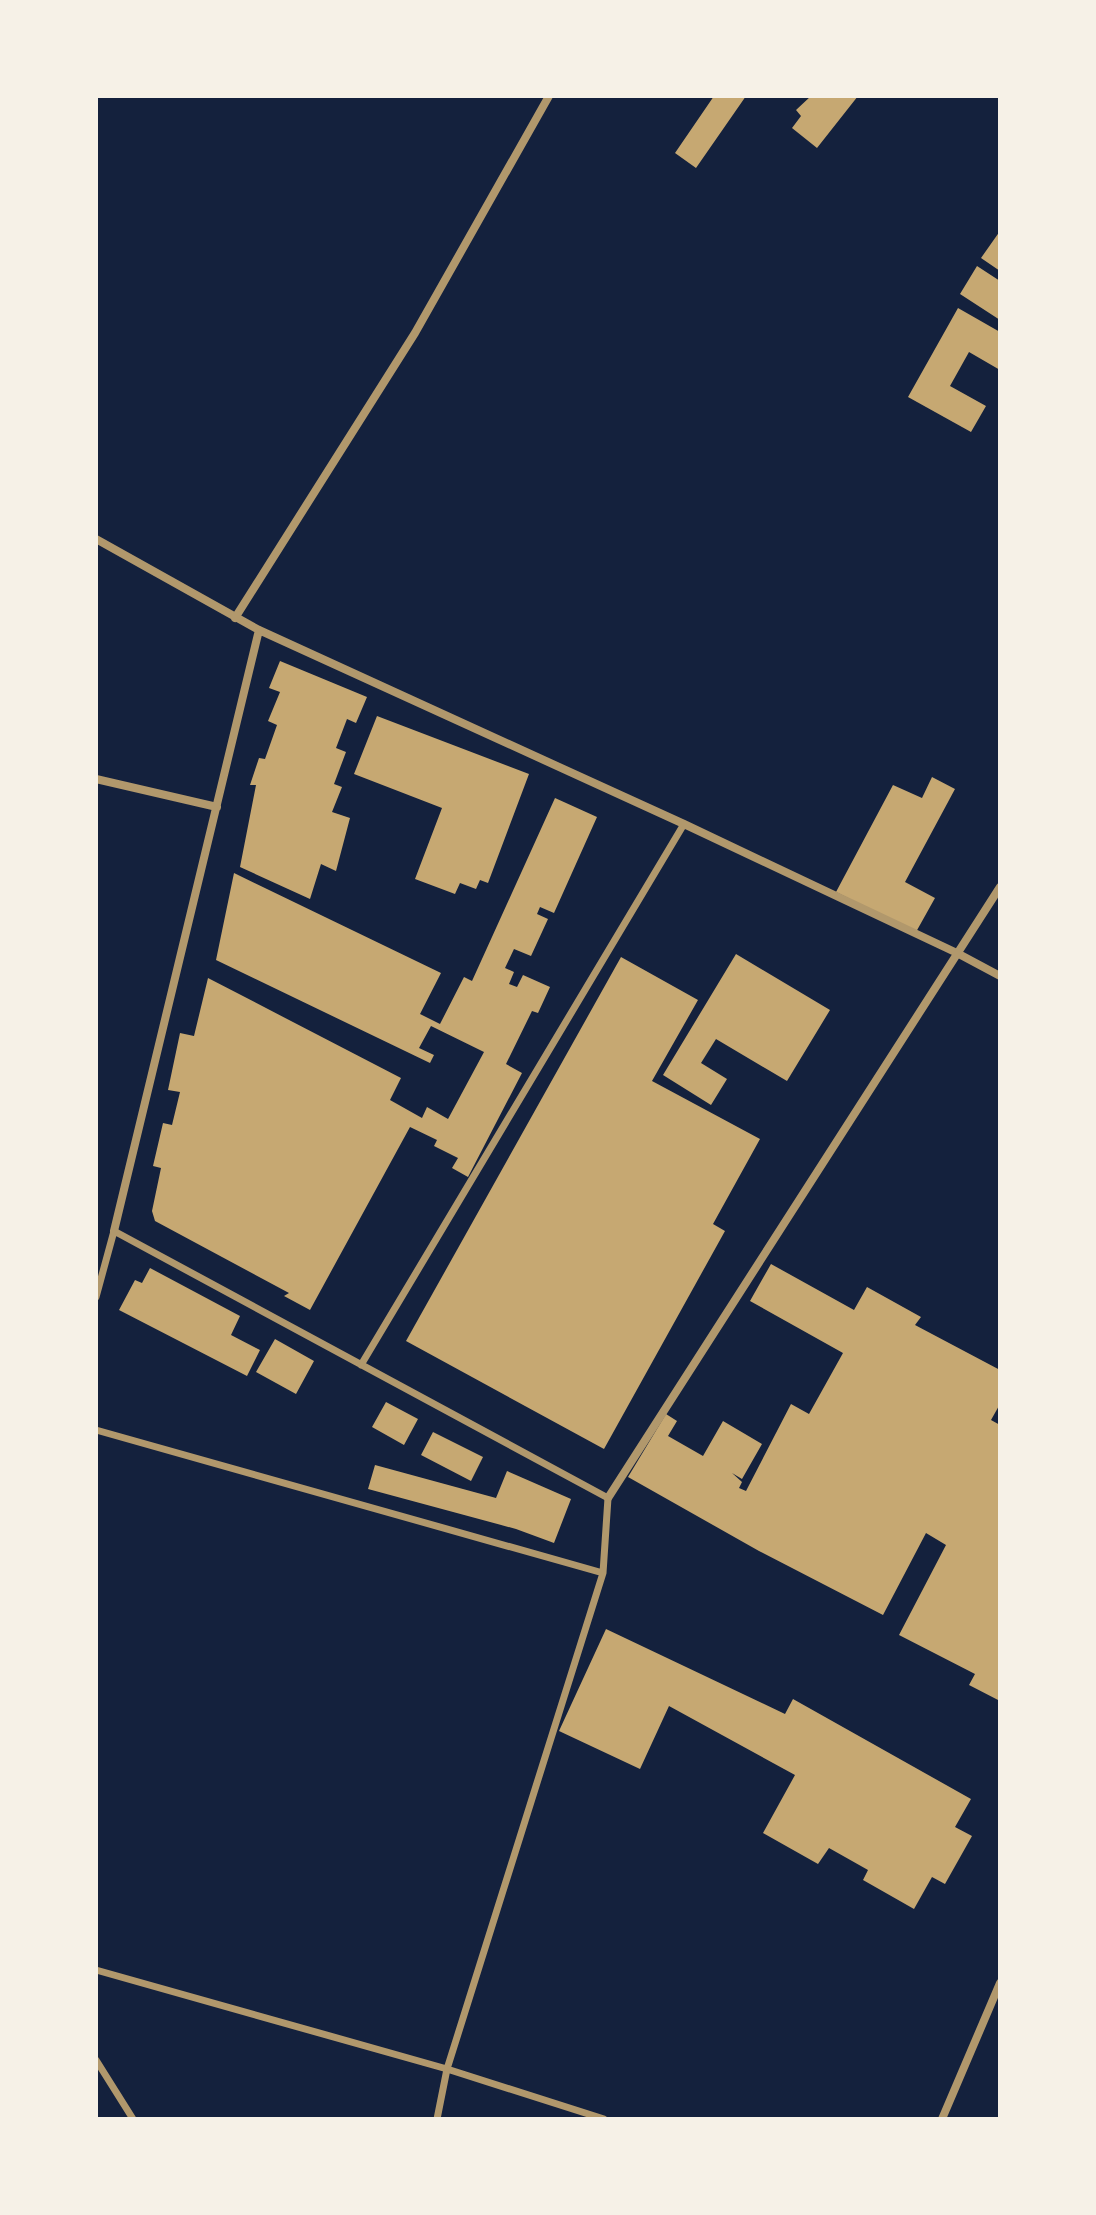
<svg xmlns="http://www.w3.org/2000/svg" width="1096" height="2215" viewBox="0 0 1096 2215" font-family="Poppins,sans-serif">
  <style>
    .building { fill: #c6a872 }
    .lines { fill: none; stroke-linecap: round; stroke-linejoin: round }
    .pedestrian { stroke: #b1986c; stroke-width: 7 }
    .minor { stroke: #b1986c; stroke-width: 8 }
  </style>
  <rect width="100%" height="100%" fill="#14213d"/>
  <path class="building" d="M714 96H746L696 168 675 153Z
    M811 96H858L817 148 792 128 801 116 796 110Z
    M1000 231V271L981 258Z
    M977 266 1000 281V320L960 294Z
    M958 308 1000 332V370L969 352 950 386 986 406 971 432 908 397Z
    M280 661 367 697 356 723 347 719 336 748 346 752 334 784 342 787 332 812 350 818 336 871 321 864 310 899 240 867 256 785H250L259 758 265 759 277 725 268 721 280 692 269 688Z
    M377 716 529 774 488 883 480 880 476 889 460 883 455 894 415 879 442 808 354 774Z
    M932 777 955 789 905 882 935 898 916 932 836 892 893 785 922 798Z
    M555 798 597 817 554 913 540 907 537 914 548 919 531 956 514 949 505 968 514 972 509 984 517 987 523 975 550 987 538 1013 532 1011 506 1064 522 1073 468 1177 452 1168 458 1158 434 1146 437 1140 410 1127 310 1310 284 1296 289 1293 155 1221 152 1211 161 1168 153 1166 163 1123 172 1125 180 1092 168 1090 180 1033 194 1036 208 978 401 1078 390 1100 422 1118 427 1107 448 1119 484 1052 431 1026 419 1048 434 1055 430 1063 216 960 234 873 441 973 420 1014 440 1024 464 977 472 981Z
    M736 954 830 1010 787 1081 716 1039 701 1063 727 1079 711 1105 663 1075Z
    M621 957 698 1000 652 1081 760 1139 713 1224 725 1231 604 1449 406 1341Z
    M771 1264 854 1310 867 1287 921 1317 915 1325 1000 1370V1404L991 1420 1000 1425V1701L969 1685 975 1674 899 1635 946 1545 926 1533 883 1615 759 1551 628 1477 666 1414 677 1421 668 1436 703 1456 723 1421 762 1444 742 1479 732 1473 742 1482 739 1488 746 1491 791 1404 809 1414 843 1353 750 1301Z
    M150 1268 240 1316 231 1335 260 1350 247 1376 119 1310 135 1280 142 1283Z
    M275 1339 314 1361 296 1394 256 1372Z
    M386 1402 418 1419 404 1445 372 1427Z
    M433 1432 483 1457 471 1481 421 1455Z
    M375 1465 496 1498 507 1471 571 1499 554 1543 516 1529 368 1489Z
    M606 1629 785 1714 793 1699 971 1799 955 1827 972 1836 945 1884 932 1877 914 1909 863 1880 868 1870 829 1848 818 1864 763 1833 795 1775 669 1706 640 1769 559 1731Z"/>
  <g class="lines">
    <path class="pedestrian" d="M96 1297 114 1231 608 1498 603 1573 447 2069 437 2119
      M361 1365 684 824
      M96 1430 603 1573
      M96 1970 447 2069 604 2119
      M96 2060 133 2119"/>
    <path class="minor" d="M96 539 259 630 684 824 957 953 1000 976
      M235 618 415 333 549 96
      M96 779 217 807
      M114 1231 259 630
      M608 1498 1000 887
      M942 2119 1000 1983"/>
  </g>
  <rect width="1096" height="2215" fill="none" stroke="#f6f1e7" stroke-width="196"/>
</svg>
